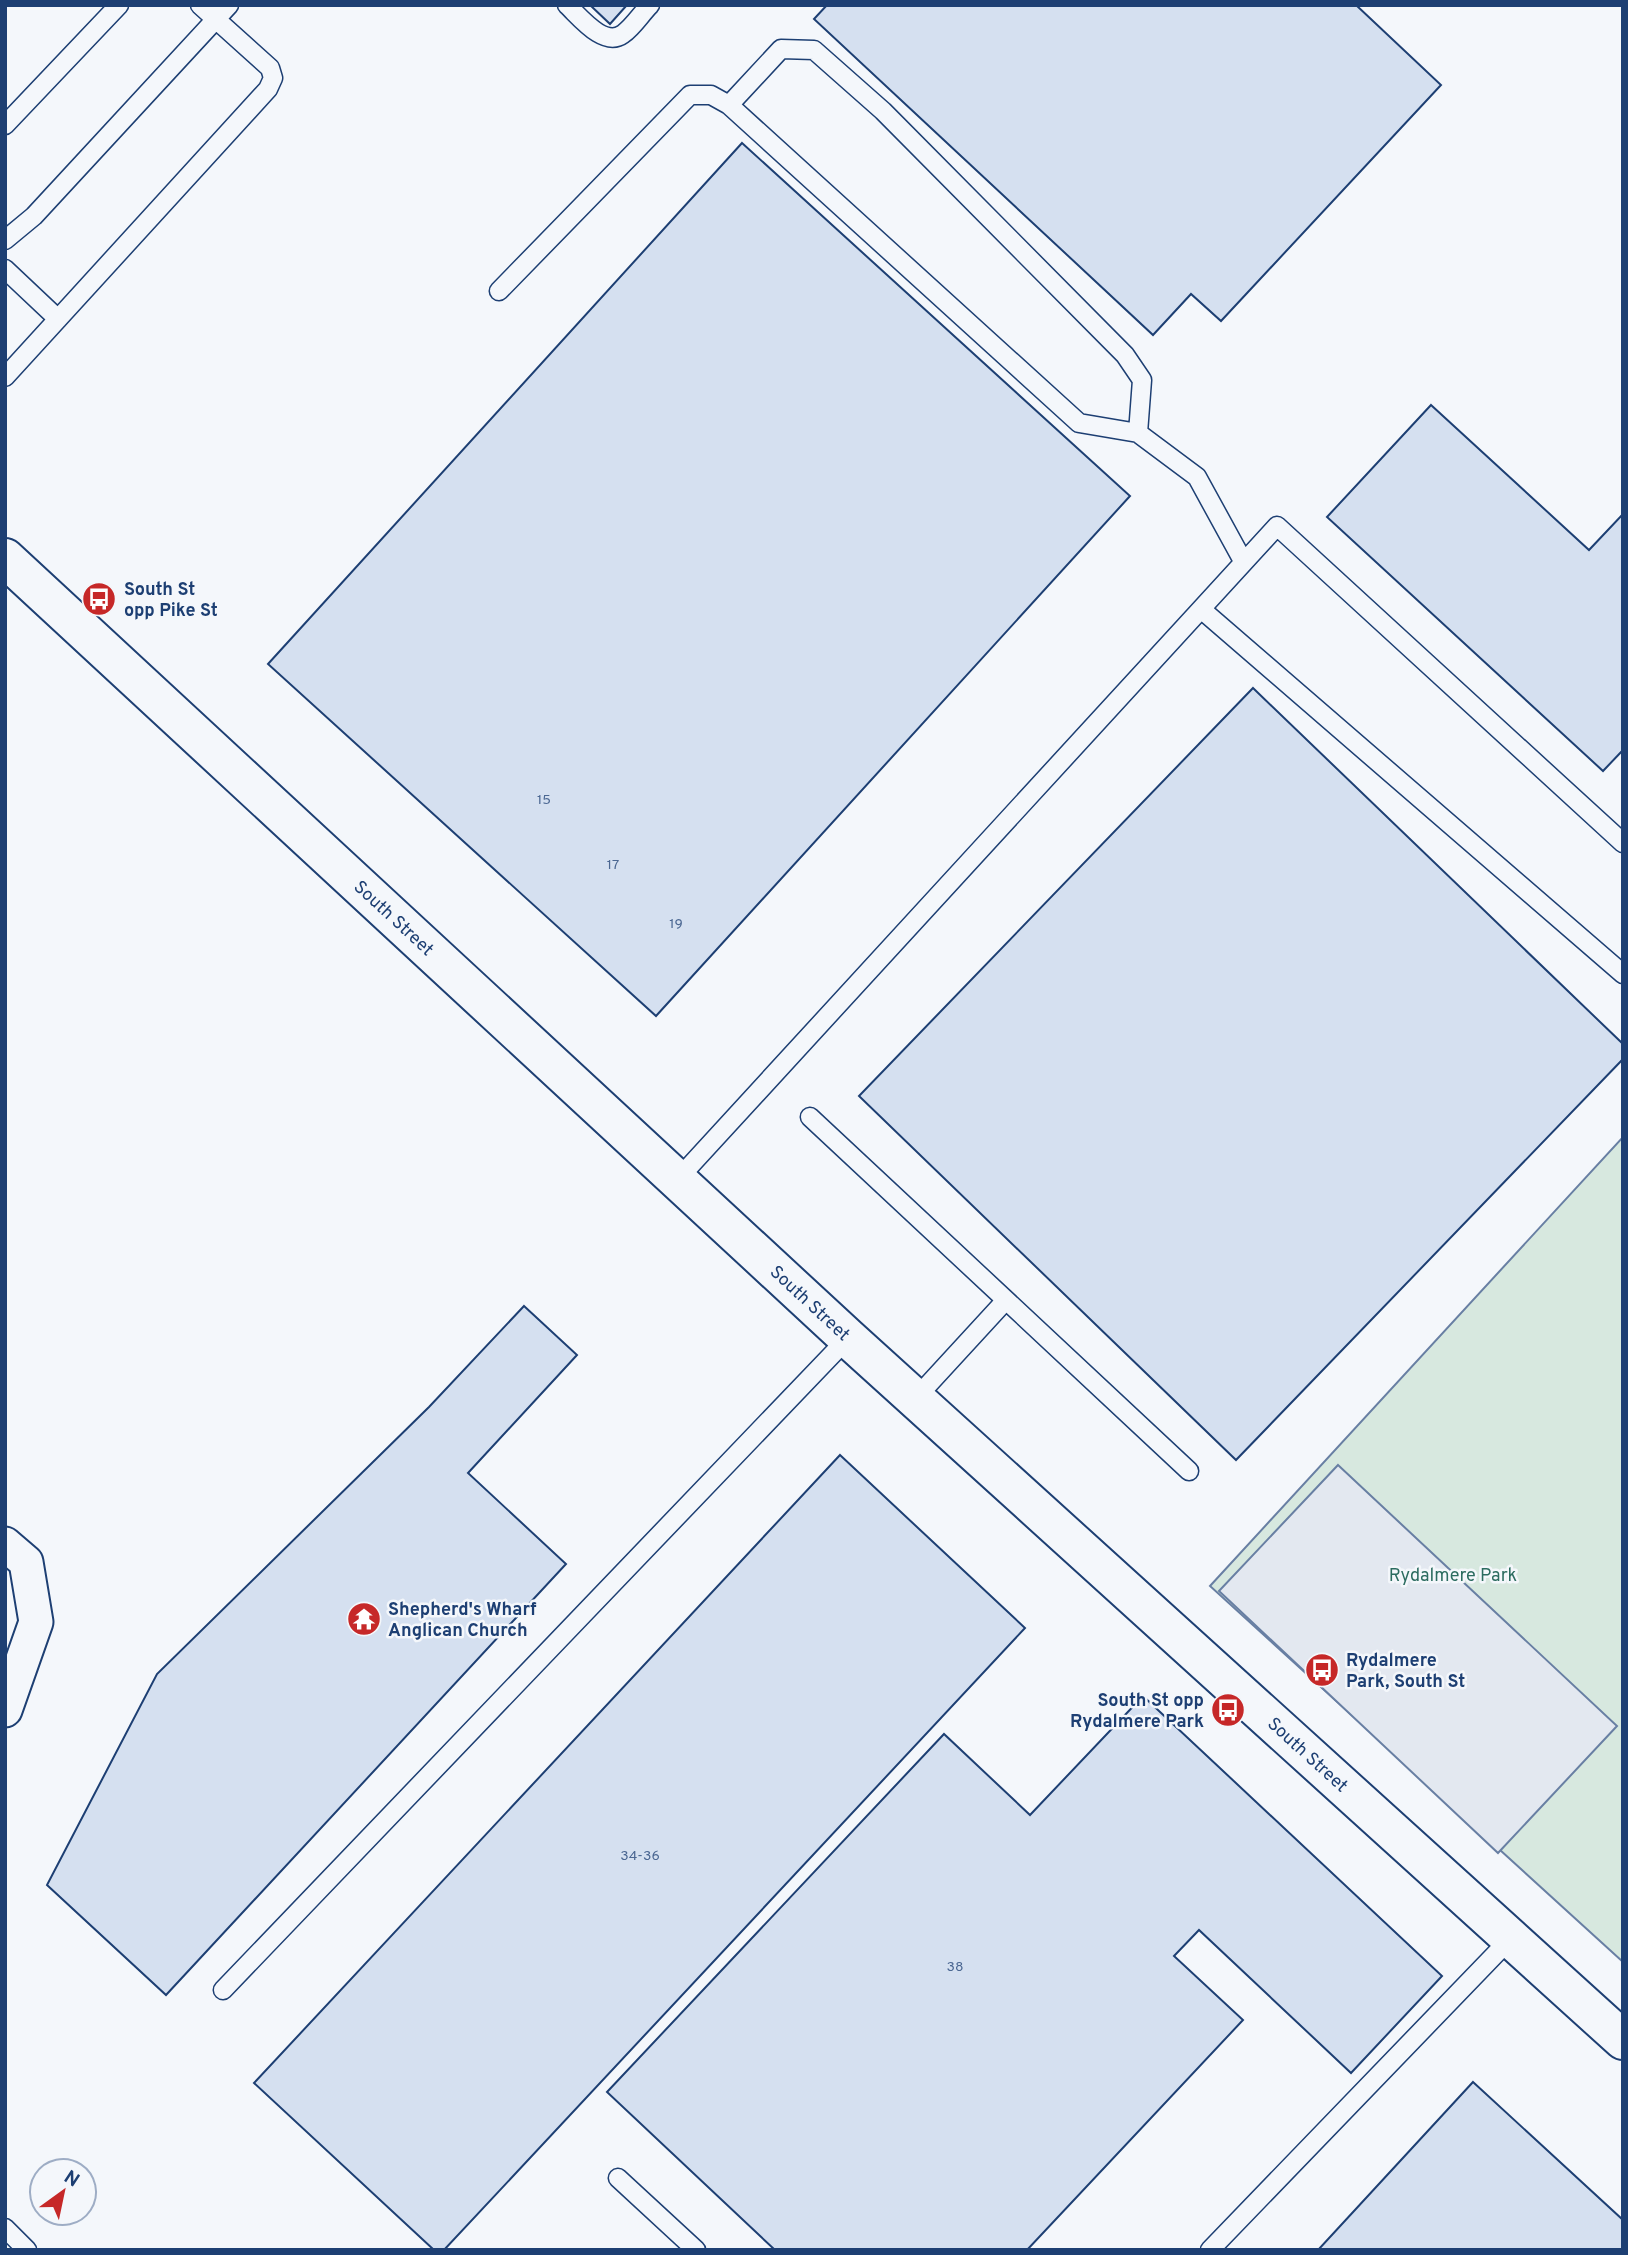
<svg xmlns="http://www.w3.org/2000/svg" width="1628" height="2255" viewBox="0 0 1628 2255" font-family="Overpass,sans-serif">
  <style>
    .green { fill: #d7e8df; stroke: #687fa3; stroke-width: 2 }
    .parking { fill: #e3e8f0; stroke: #687fa3; stroke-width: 2 }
    .building { fill: #d5e0f0; stroke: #1d3f73; stroke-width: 2 }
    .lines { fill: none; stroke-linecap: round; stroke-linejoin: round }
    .lane-casing { stroke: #1d3f73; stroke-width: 21 }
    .street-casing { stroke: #1d3f73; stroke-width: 37 }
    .secondary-casing { stroke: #1d3f73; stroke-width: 42 }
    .lane { stroke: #f4f7fb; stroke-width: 18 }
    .street { stroke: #f4f7fb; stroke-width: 33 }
    .secondary { stroke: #f4f7fb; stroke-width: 38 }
    .labels { text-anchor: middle; stroke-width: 5; stroke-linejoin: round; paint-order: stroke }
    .number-label { font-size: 14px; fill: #4b6792 }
    .poi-label { font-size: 18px; font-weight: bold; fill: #1d3f73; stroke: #f4f7fb; text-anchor: start }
    .street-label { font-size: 18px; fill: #1d3f73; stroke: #f4f7fb }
    .park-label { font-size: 18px; fill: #2c6c60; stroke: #f4f7fb }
  </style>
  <rect width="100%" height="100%" fill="#f4f7fb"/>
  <path class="green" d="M1623 1137V1962L1210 1586Z"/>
  <path class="parking" d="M1338 1465 1617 1726 1498 1853 1219 1591Z"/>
  <path class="building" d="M590 5H627L610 24Z
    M827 5H1356L1441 85 1221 321 1191 294 1153 335 814 19Z
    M742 143 1130 496 656 1016 268 664Z
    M1431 405 1589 550 1623 514V750L1603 771 1327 517Z
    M1253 688 1623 1044V1059L1236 1460 859 1096Z
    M524 1306 577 1355 468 1473 566 1564 166 1995 47 1885 157 1674 429 1407Z
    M840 1455 1025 1628 444 2250H434L254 2083Z
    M1143 1696 1442 1976 1351 2073 1199 1930 1174 1956 1243 2020 1027 2250H775L607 2092 944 1734 1030 1815Z
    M1473 2082 1623 2220V2250H1318Z"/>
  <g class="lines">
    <g class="lane-casing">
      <path id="lane" d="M567 5C580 17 604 48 623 34 633 27 641 14 650 5
        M729 105 781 49 814 50 883 111 1125 355 1142 380 1138 433
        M5 125 119 5
        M5 240 34 216 229 5
        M5 269 58 319
        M499 291 690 95H711L729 105 1079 423 1138 433 1197 477 1243 561
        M5 377 268 89 273 78 270 68 200 5
        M1201 609 1277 526 1623 843
        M810 1117 1006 1300 915 1399
        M677 1180 1201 609 1623 974
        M1006 1300 1189 1471
        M223 1990 848 1338
        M618 2178 696 2250
        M5 2228 27 2250
        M1210 2250 1511 1938"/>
    </g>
    <g class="street-casing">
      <path id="street" d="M5 1544 26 1562 36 1622 5 1710"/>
    </g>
    <g class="secondary-casing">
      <g id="secondary">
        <path id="s1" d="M5 558 848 1338 1623 2040"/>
      </g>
    </g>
    <use href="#lane" class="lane"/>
    <use href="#street" class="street"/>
    <use href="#secondary" class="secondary"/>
  </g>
  <defs>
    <g id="bus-disc" transform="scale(1.75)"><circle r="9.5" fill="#c62828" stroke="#f4f7fb"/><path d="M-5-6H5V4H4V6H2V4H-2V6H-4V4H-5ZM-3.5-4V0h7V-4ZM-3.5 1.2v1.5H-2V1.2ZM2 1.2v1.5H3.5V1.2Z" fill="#fff"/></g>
    <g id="temple-disc" transform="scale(1.75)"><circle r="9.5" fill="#c62828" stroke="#f4f7fb"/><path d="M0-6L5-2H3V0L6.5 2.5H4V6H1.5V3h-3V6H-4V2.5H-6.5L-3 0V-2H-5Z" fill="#fff"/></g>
  </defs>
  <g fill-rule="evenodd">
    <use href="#bus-disc" x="99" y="599"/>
    <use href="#temple-disc" x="364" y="1619"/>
    <use href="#bus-disc" x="1322" y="1670"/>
    <use href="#bus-disc" x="1228" y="1710"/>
  </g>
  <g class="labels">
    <g class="number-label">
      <text x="544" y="804">15</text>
      <text x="613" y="869">17</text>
      <text x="676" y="928">19</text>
      <text x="640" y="1860">34-36</text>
      <text x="955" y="1971">38</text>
    </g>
    <g class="poi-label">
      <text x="124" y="595">South St<tspan x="124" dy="21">opp Pike St</tspan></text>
      <text x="388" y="1615">Shepherd's Wharf<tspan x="388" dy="21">Anglican Church</tspan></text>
      <text x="1346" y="1666">Rydalmere<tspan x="1346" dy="21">Park, South St</tspan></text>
      <text x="1204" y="1706" text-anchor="end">South St opp<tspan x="1204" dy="21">Rydalmere Park</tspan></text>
    </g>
    <g class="street-label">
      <text dy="6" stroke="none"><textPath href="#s1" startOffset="530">South Street</textPath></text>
      <text dy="6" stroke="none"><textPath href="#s1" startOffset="1097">South Street</textPath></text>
      <text dy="6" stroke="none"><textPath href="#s1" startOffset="1769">South Street</textPath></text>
    </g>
    <g class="park-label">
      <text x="1453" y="1581">Rydalmere Park</text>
    </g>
  </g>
  <rect width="1628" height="2255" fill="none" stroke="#1d3f73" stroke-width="14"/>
  <g transform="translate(63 2192) rotate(33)"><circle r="33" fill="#f4f7fb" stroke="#9eadc5" stroke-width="2"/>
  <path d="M0-5L12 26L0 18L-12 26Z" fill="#c62828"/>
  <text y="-10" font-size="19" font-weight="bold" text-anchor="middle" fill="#1d3f73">N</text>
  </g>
</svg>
